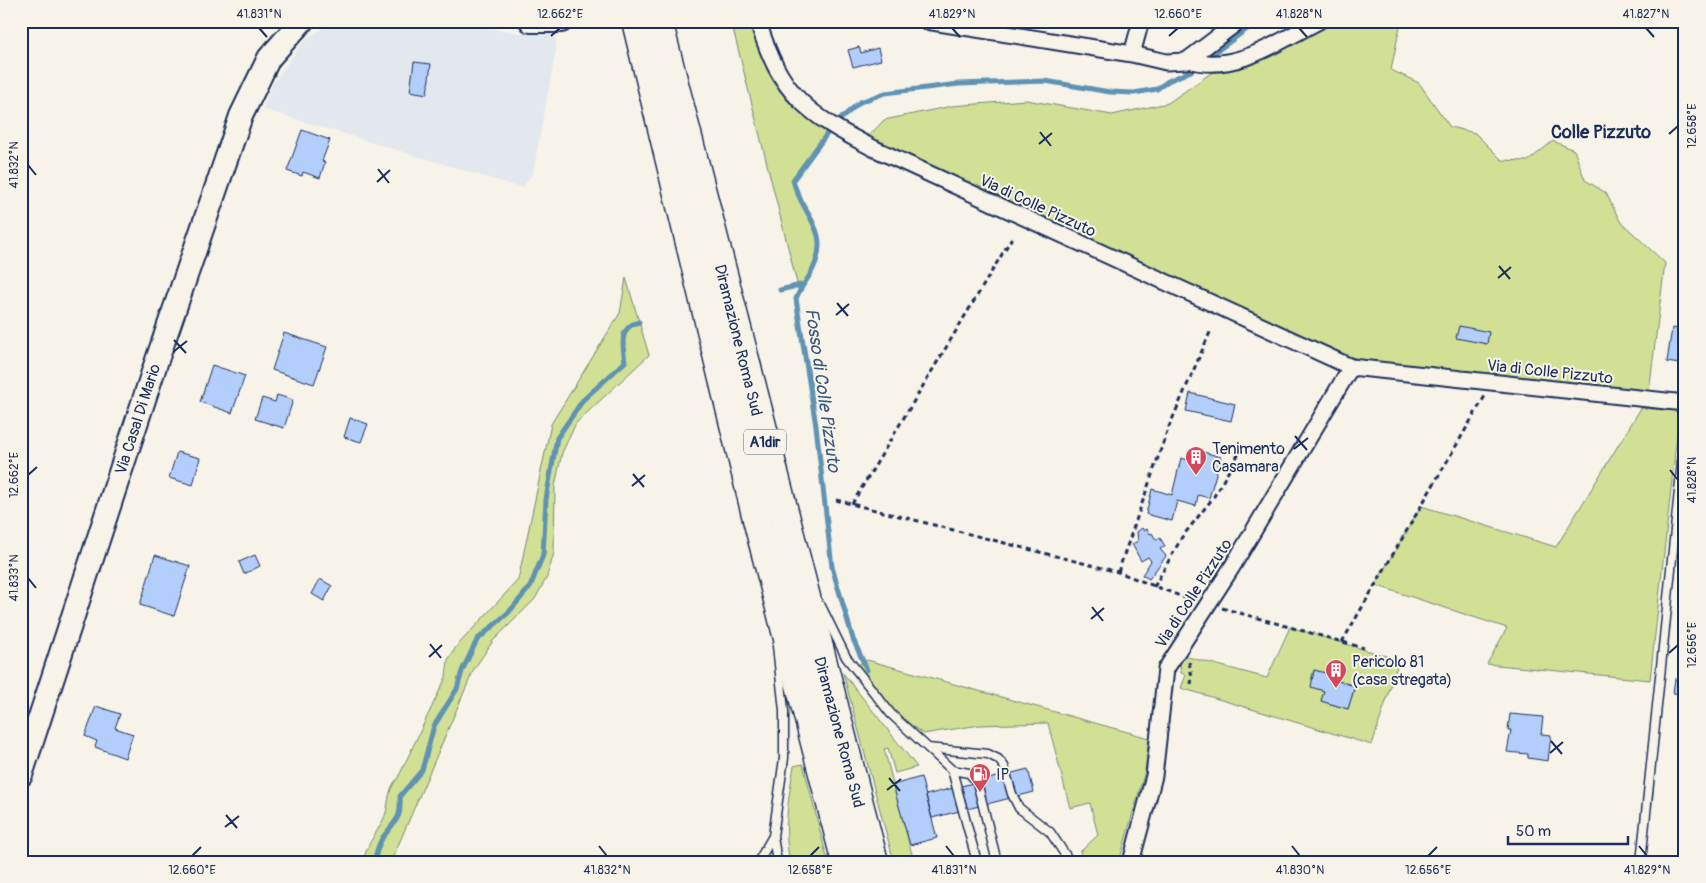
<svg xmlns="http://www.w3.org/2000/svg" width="1706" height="883" viewBox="0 0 1706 883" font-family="Pangolin,sans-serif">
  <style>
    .built { fill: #e3e8ee }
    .green { fill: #d1e094; stroke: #768879; fill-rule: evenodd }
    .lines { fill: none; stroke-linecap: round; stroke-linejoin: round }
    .stream { stroke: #5e92b3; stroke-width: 5 }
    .building { fill: #b3cefb; stroke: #1b2f5e }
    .lane-casing { stroke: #1b2f5e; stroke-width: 11 }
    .street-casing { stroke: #1b2f5e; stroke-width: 19 }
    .secondary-casing { stroke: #1b2f5e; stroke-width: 26 }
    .highway-casing { stroke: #1b2f5e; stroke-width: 31 }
    .path { stroke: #1b2f5e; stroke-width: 3; stroke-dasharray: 5 4; stroke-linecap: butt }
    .lane { stroke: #f7f3e8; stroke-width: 8 }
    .street { stroke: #f7f3e8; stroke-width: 15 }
    .secondary { stroke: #f7f3e8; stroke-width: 22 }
    .highway { stroke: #f7f3e8; stroke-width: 28 }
    .ticks { fill: none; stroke: #1b2f5e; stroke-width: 2 }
    .labels { text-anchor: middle; stroke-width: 4; stroke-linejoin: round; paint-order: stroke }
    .shield { fill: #f7f3e8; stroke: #5d6a87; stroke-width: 1 }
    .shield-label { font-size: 15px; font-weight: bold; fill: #1b2f5e }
    .street-label { font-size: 16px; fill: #1b2f5e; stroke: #f7f3e8 }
    .poi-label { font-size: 16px; fill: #1b2f5e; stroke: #f7f3e8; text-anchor: start }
    .neighbourhood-label { font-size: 18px; font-weight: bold; fill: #1b2f5e; stroke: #f7f3e8 }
    .water-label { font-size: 18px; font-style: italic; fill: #375882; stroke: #f7f3e8 }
    .neatline { fill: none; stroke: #1b2f5e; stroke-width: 2 }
    .ticks-label { font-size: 12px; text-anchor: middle; fill: #1b2f5e }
  </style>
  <rect width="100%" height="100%" fill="#f7f3e8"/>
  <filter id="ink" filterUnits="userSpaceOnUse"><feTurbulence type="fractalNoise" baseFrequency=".02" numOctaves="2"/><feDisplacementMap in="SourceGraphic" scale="10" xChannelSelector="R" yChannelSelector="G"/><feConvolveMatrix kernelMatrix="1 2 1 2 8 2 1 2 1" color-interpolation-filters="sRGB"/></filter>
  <g filter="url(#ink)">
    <path class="built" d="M334 21H447L527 34H556V50L533 173 522 188 262 109 273 83 305 40Z"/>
    <path class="green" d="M731 21H750L782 92 801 113 829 131 793 180C801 217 830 224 813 267 810 276 802 282 799 291Z
      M1335 21H1401L1391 70 1419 83 1450 127 1475 133 1502 160 1528 161 1553 141 1574 150 1585 180 1606 193 1620 221 1665 263 1649 392 1378 362 1344 356 867 138 884 120 952 106 1026 100 1112 115 1168 103 1211 73 1235 68Z
      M626 278 649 355 576 423 562 453 555 486 554 553 547 577 535 599 493 641 474 669 391 862H363C367 844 374 837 382 822 391 807 385 791 398 778L446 677 448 660 456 647 518 580 551 424 620 313Z
      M1641 408 1677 411 1679 416 1650 680 1487 664 1507 628 1375 585 1421 506 1556 547Z
      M1290 627 1399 660 1372 745 1181 688 1186 675 1181 673 1180 664 1184 656 1267 678ZM1314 670 1332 675 1331 679 1355 686 1348 709 1321 701 1324 691 1311 679Z
      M867 660 1149 738 1145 771 1119 862H1084L1080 852 1098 835 1090 803 1070 808 1048 723 980 725 923 734 892 710 857 665Z
      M843 673 917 767 895 773 888 748 884 749 913 858 894 862Z
      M803 764 828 862H790C783 830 788 799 794 766Z"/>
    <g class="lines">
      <path class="stream" d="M1206 59 1258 21
        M836 123 860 102 885 93 959 84 1045 81 1110 92 1134 93 1157 89 1168 81 1191 71
        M829 131 793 180C801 215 832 229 813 269 808 280 800 287 796 299L816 426 832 567 853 639 867 670
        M780 290 801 285
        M374 862C377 851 379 840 387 832 399 817 401 816 400 796L422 770 434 726 457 689 462 671 477 640 509 612 530 587 543 555 546 499 557 438 583 400 625 362C623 346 618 327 639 322"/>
    </g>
    <path class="building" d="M1177 21H1201L1199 28Z
      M859 47 861 53 878 48 881 60 853 67 848 50Z
      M414 62 431 64 427 94 410 91Z
      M302 130 330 140 322 161 325 162 320 178 303 172 302 176 287 171Z
      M1459 326 1489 332 1487 344 1456 338Z
      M1672 328 1685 330V365L1667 362Z
      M284 333 327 347 314 384 272 370Z
      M212 365 245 376 232 413 200 402Z
      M1190 393 1235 404 1231 421 1186 411Z
      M277 395 293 400 284 428 255 419 262 398 275 402Z
      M350 418 368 424 361 442 344 437Z
      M1200 451 1221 457 1209 498 1198 495 1196 506 1177 501 1172 521 1146 514 1152 489 1172 495 1181 458 1196 462Z
      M177 452 200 458 193 485 169 478Z
      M1142 528 1144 531 1147 529 1150 534 1152 533 1156 540 1160 538 1165 546 1160 549 1166 556 1149 579 1142 575 1151 561 1148 557 1141 561 1132 544 1138 541 1137 532Z
      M155 555 190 566 174 616 140 605Z
      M255 555 260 566 244 574 239 562Z
      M320 579 332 586 324 601 312 594Z
      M1314 670 1333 675 1331 679 1355 686 1348 709 1321 701 1324 691 1311 687Z
      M1675 679 1685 680V694L1673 693Z
      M96 706 120 714 115 728 133 734 125 758 95 747 97 741 85 736Z
      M1510 714 1543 717 1541 734 1551 735 1548 761 1528 758V754L1507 752 1511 730H1508Z
      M1028 769 1034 792 932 818 926 795Z
      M921 777 937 838 910 845 893 785Z"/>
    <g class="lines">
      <g class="lane-casing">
        <path id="lane" d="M821 606 846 657 891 714 928 748 988 754 998 759 1004 766 1012 794 1019 808 1050 832 1070 862
          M928 748 952 770 969 773 977 782 997 862
          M952 770 977 862
          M773 836 777 862
          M758 862 773 836 784 758V711L777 646
          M1641 862 1685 432"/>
      </g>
      <g class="street-casing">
        <path id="street" d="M758 21C780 95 807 114 873 148L1351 367 1685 403
          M926 21 1132 54 1141 21
          M1132 54 1166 62 1186 61 1239 21
          M1189 60C1235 74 1279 41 1319 21
          M1131 862 1154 776 1166 669 1232 567 1351 367"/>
      </g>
      <g class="secondary-casing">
        <path id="secondary" d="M531 21H561
          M21 775 156 363 241 116 269 58 302 21"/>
      </g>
      <g class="highway-casing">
        <path id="highway" d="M636 21 758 523 846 862
          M658 21 874 862"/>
      </g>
      <path class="path" d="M836 500 1118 572 1193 601
        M852 504 1013 236
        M1118 572 1168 429 1211 330
        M1154 587 1182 537 1213 498 1242 448
        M1222 608 1364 648
        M1342 642 1485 396
        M1189 662 1192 677 1191 684"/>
      <use href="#lane" class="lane"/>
      <use href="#street" class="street"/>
      <use href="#secondary" class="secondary"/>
      <use href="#highway" class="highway"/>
    </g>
  </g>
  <path class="ticks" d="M259 28 267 37M952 28 960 37M1299 28 1307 37M1646 28 1654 37M551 36 560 28M1169 36 1178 28M1040 132 1051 146M1669 134 1678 126M1039 144 1052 133M28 165 36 175M378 169 389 183M377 182 390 170M1499 266 1510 279M1498 278 1511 267M837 303 848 316M836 315 849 304M174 340 186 353M173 352 187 341M1295 436 1307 450M1294 449 1308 438M1670 470 1678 480M633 474 644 487M28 475 37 467M632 486 645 475M28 578 36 588M1092 607 1103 621M1091 619 1104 608M430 644 441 658M1669 653 1678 645M429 657 442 645M1551 741 1562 754M1550 753 1563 742M889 778 900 791M887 790 901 779M226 815 237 828M225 827 239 816M599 846 607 856M946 846 954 856M1292 846 1300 856M1639 846 1647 856M192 856 201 847M810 856 819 847M1428 856 1437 847"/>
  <defs>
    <g id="building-pin" transform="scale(1.125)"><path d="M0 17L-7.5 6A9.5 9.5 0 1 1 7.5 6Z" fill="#d1495b" stroke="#f7f3e8"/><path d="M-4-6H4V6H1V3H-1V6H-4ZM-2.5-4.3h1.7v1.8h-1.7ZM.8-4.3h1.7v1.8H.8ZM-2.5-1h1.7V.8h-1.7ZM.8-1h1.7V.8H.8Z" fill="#fff"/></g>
    <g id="fuel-pin" transform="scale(1.125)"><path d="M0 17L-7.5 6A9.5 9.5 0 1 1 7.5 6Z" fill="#d1495b" stroke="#f7f3e8"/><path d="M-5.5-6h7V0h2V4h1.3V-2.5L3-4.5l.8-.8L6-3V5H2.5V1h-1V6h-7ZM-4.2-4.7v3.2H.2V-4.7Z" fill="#fff"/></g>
  </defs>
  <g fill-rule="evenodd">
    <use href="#building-pin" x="1196" y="457"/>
    <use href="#building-pin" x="1336" y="670"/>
    <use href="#fuel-pin" x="980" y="774"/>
  </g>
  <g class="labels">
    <rect class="shield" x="744" y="429.5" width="42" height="25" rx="4"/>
    <g class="shield-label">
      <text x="765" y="447">A1dir</text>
    </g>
    <g class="street-label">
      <text transform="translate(1038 205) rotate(25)" y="6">Via di Colle Pizzuto</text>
      <text transform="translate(739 340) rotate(76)" y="6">Diramazione Roma Sud</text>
      <text transform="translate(1550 371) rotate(6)" y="6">Via di Colle Pizzuto</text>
      <text transform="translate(137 419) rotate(-72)" y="6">Via Casal Di Mario</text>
      <text transform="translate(1193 593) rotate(-57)" y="6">Via di Colle Pizzuto</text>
      <text transform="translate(840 732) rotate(75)" y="6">Diramazione Roma Sud</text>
    </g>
    <g class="poi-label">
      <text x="1212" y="454">Tenimento<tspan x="1212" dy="18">Casamara</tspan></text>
      <text x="1352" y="667">Pericolo 81<tspan x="1352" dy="18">(casa stregata)</tspan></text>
      <text x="996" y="780">IP</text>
    </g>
    <g class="neighbourhood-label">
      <text x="1601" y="138">Colle Pizzuto</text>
    </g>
    <g class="water-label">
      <text transform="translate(823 390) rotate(82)" y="6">Fosso di Colle Pizzuto</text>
    </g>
  </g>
  <rect width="1706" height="883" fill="none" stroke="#f7f3e8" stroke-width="55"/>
  <path d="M1508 836v8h120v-8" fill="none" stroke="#1b2f5e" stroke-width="2.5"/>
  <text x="1516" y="836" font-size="15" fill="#1b2f5e" stroke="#f7f3e8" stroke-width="4" paint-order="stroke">50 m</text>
  <rect x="28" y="28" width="1650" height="828" class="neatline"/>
  <g class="ticks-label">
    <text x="259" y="18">41.831°N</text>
    <text x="560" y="18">12.662°E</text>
    <text x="952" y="18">41.829°N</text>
    <text x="1178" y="18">12.660°E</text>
    <text x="1299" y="18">41.828°N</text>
    <text x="1646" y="18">41.827°N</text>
    <text transform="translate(1692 126) rotate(-90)" y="4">12.658°E</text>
    <text transform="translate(14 165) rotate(-90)" y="4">41.832°N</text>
    <text transform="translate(14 475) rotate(-90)" y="4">12.662°E</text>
    <text transform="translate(1692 480) rotate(-90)" y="4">41.828°N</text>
    <text transform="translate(14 578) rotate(-90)" y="4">41.833°N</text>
    <text transform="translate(1692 645) rotate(-90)" y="4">12.656°E</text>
    <text x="192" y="874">12.660°E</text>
    <text x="607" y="874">41.832°N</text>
    <text x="810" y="874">12.658°E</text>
    <text x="954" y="874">41.831°N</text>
    <text x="1300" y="874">41.830°N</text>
    <text x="1428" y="874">12.656°E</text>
    <text x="1647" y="874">41.829°N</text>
  </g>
</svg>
